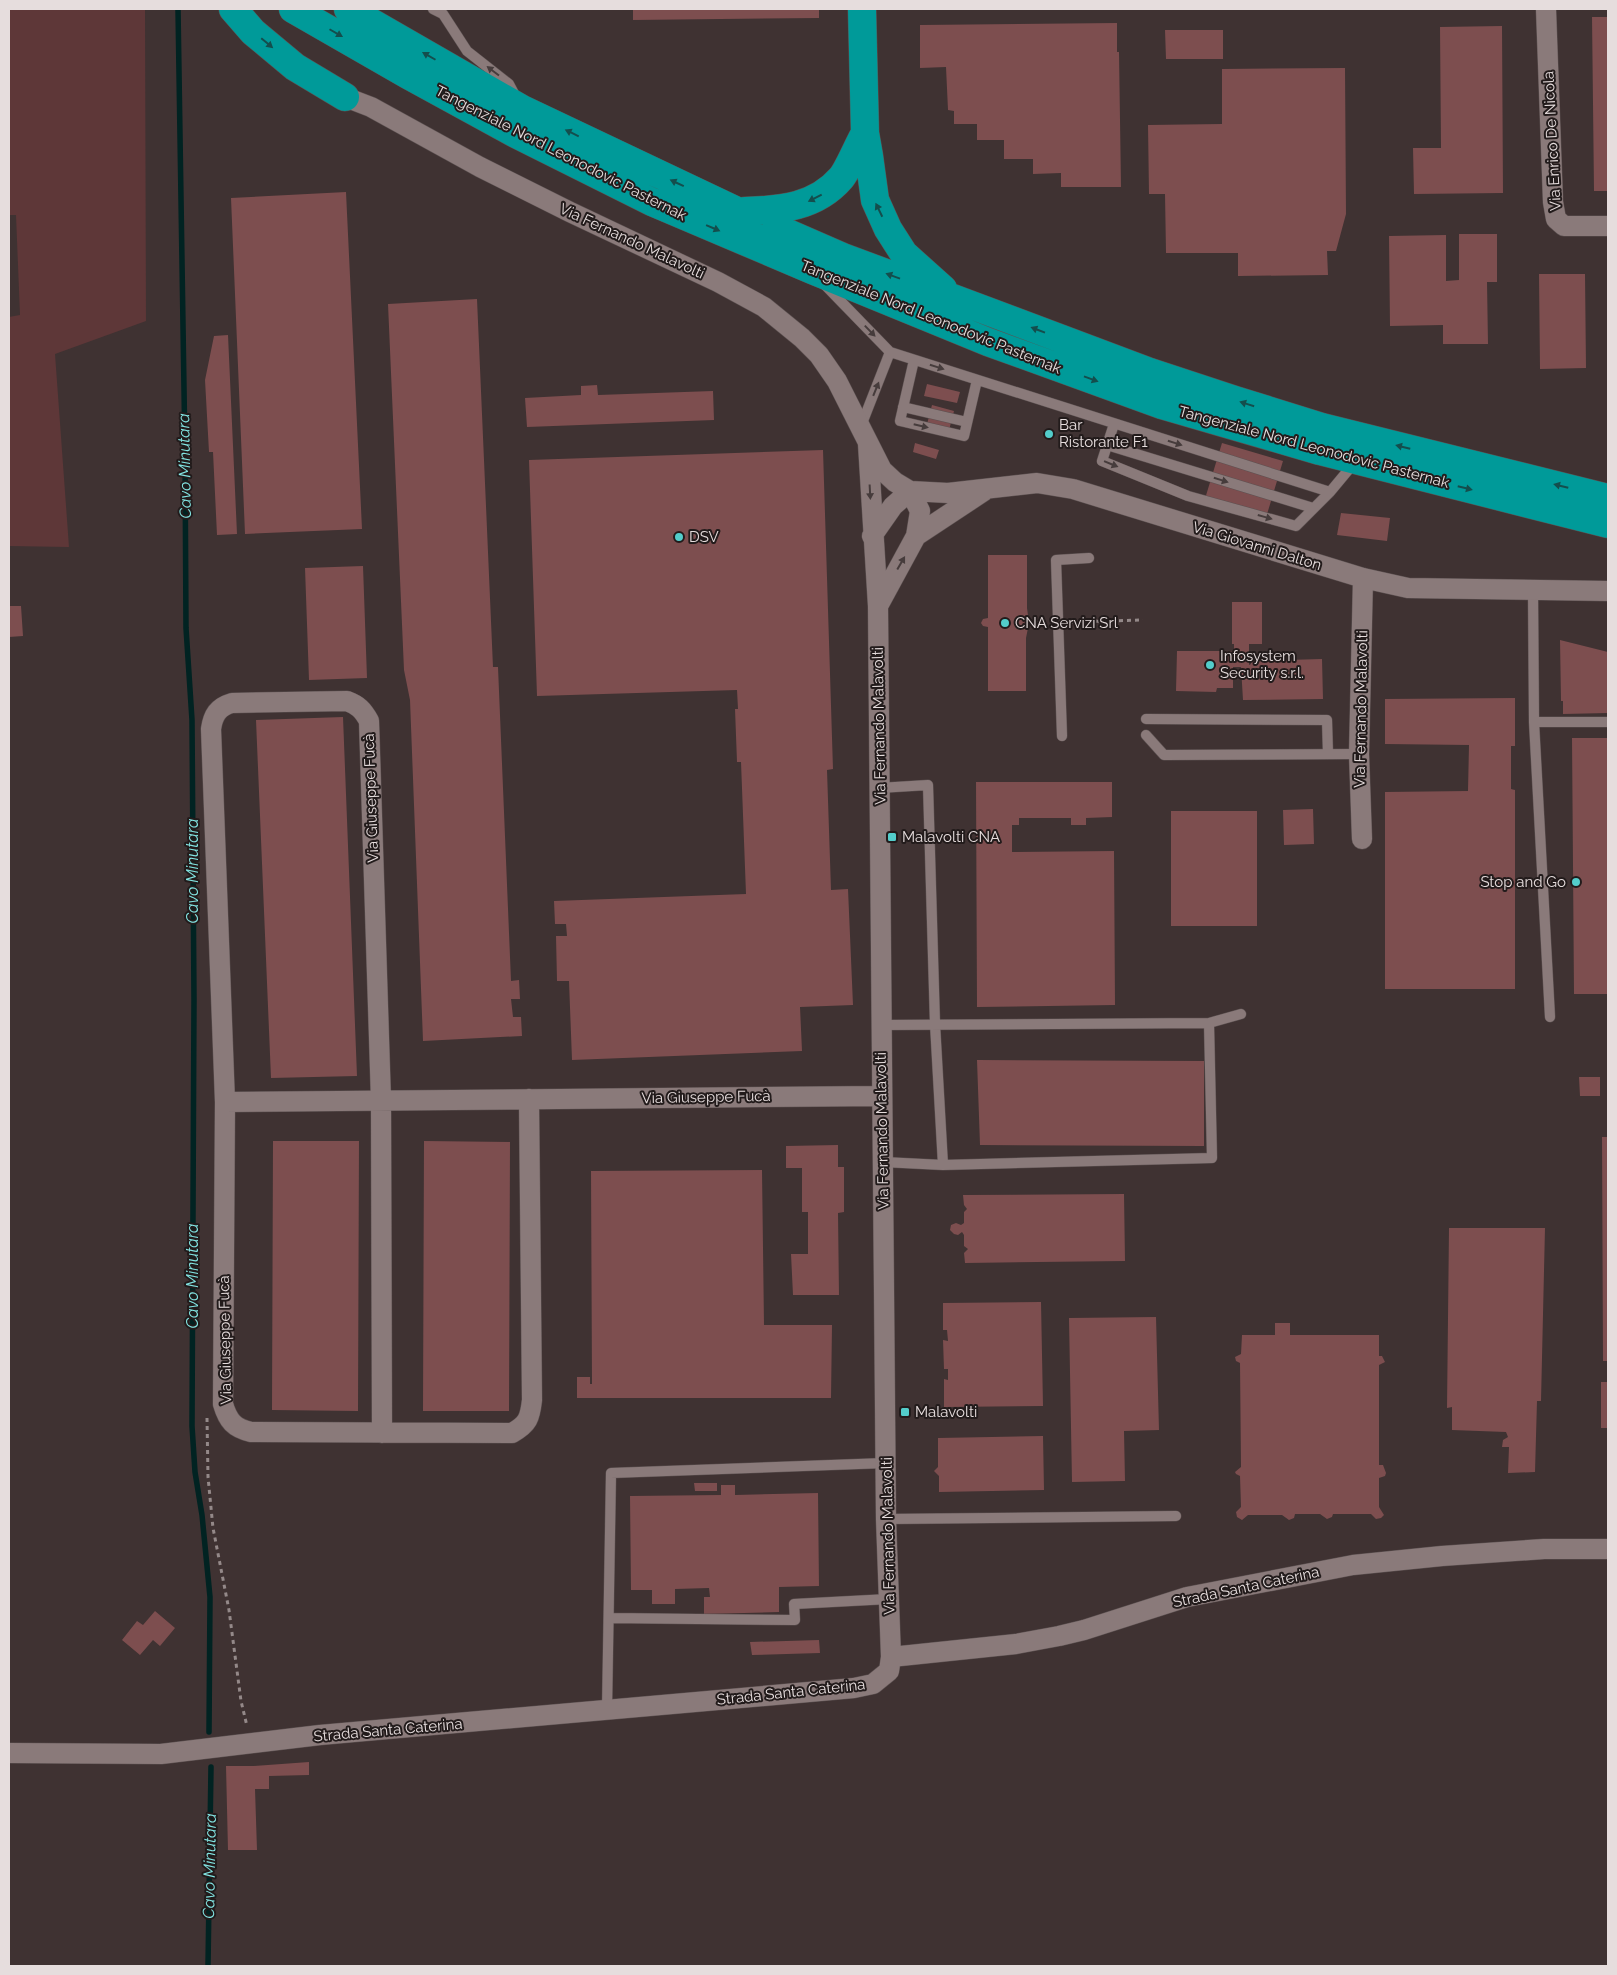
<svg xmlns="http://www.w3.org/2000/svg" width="1617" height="1975" viewBox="0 0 1617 1975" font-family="Raleway,sans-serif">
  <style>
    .green { fill: #5e3738 }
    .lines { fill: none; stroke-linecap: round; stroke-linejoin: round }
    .stream { stroke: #012322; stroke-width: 5.5 }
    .building { fill: #7d4e4f }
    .lane-casing { stroke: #5c5151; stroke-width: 11 }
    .street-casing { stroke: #5c5151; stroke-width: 21 }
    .highway-casing { stroke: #5c5151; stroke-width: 29 }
    .path { stroke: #948989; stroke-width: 3; stroke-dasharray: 4 4; stroke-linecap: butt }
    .lane { stroke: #8a7a7a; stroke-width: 10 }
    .street { stroke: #8a7a7a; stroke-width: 20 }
    .highway { stroke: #009a99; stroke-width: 28 }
    .oneway { fill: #144e4d }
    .oneway2 { fill: #463c3c }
    .poi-dot { fill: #53cdcb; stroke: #221b1b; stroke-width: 2 }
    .labels { text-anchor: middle; stroke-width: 4; stroke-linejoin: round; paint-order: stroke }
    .street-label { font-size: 15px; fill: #e6dddd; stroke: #221b1b }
    .poi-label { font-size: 15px; fill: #e6dddd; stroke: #221b1b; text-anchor: start }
    .water-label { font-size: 16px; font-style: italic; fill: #83e6e4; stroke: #221b1b }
  </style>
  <rect width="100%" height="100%" fill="#3f3232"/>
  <path class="green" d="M9 9H145L146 321 55 354 69 547 9 546V317L20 315 16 215H9Z"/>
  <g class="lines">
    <path class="stream" d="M178 9 185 452 186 628 192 720 194 999 192 1426 195 1472 202 1515 210 1597 209 1732
      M208 1966 211 1767"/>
  </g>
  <path class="building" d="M633 9H819V18L633 20Z
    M1592 17H1608V191H1594Z
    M1117 23V52H1119L1121 187H1061V173L1033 174V159H1004V140H977V124H954V111L948 110 946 67 920 68V25Z
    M1502 26 1503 193 1414 194 1413 148H1441L1440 27Z
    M1165 30H1223V59H1166Z
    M1345 68 1346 214 1336 251H1327L1328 275 1238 276V253H1166L1165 194H1149L1148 125 1222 124V69Z
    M346 192 362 529 245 534 231 198Z
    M1459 234H1497V282H1487L1488 344H1443V325L1390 326 1389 236 1446 235V281L1459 280Z
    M1539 274H1585L1586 368 1540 369Z
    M477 299 493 667H498L511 981 519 980 520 999H511L513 1017H521L522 1036 423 1041 410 700 404 670 388 304Z
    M228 335 237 534 217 535 213 452H209L205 380 214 336Z
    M927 384 960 392 957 403 924 396Z
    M597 385 598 395 713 391 714 420 527 427 525 398 581 395V386Z
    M932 405 954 411 948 434 926 428Z
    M915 443 939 450 936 459 913 452Z
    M1222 443 1283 461 1265 521 1204 502Z
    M823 450 833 769 827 770 831 890 848 889 853 1005 800 1007 802 1051 572 1060 569 981H557L556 936H567L566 924H555L554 901 746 894 741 762H737L735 709H738L737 690 537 696 529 460Z
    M1341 513 1390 518 1387 541 1337 535Z
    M988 555H1027V608L1029 623 1026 638V691H988V627L983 626 981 623 983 619 988 618Z
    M363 566 367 678 309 680 305 568Z
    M1232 602H1262V644H1249V665L1251 664V661L1322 659 1323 699 1243 700 1241 667H1233V688H1217L1216 692 1176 691 1177 651H1234V644H1232Z
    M9 606H21L23 636 9 637Z
    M1560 640 1608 652V713L1563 714V701H1561Z
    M1515 698V746H1511V789L1515 790V989H1385V792L1468 791 1469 745 1385 744V699Z
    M343 717 357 1076 271 1078 256 720Z
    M1572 738H1608V994H1574Z
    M976 782H1112V817L1086 818V825H1071V818H1019V825H1012V852L1114 851 1115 1005 977 1007Z
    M1313 809 1314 844 1284 845 1283 810Z
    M1171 811H1257V926H1171Z
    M977 1060 1204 1061V1146L980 1145Z
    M1579 1077H1600V1096H1580Z
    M1602 1137H1608V1361H1603Z
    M273 1141H359L358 1411 272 1410Z
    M424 1141 510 1142 509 1411H423Z
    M838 1145V1167H844V1212L838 1213 839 1295H793L791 1254H808V1212H802V1168H786V1146Z
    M762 1170 764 1325H832L831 1398H577V1377H590V1384H592L591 1171Z
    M1124 1194 1125 1261 965 1263 964 1253 968 1249 964 1246V1235L962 1232 958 1235 954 1234 950 1230 951 1225 956 1223 961 1225 964 1223V1212L967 1209 964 1205 963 1195Z
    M1449 1228H1545L1541 1401H1537L1535 1472 1508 1473 1509 1447H1502L1503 1440 1508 1437 1506 1432 1452 1430V1407L1447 1408Z
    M1041 1302 1043 1406 944 1407V1379L948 1380V1369H944L943 1340 948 1341 947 1330H943V1303Z
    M1156 1317 1159 1430 1124 1431 1125 1481 1072 1482 1069 1318Z
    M1275 1323H1290V1335H1379V1356H1382L1385 1362 1379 1365V1465H1383L1386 1473 1385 1476 1379 1478V1507L1384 1515 1381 1518 1376 1519 1371 1514H1333L1332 1517 1327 1519 1320 1514H1295L1294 1518 1289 1520 1282 1515H1248L1242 1520 1237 1517 1236 1512 1241 1507 1240 1476 1236 1474 1235 1472 1241 1467 1240 1363 1236 1361 1235 1357 1241 1354 1242 1335H1275Z
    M1601 1382H1608V1428H1601Z
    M1043 1436 1044 1490 939 1492V1476L934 1471 938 1467V1438Z
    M694 1483H717V1491H695Z
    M721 1485H735V1495L818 1493 819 1586 779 1587V1612L704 1614V1597H710L709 1588 675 1589V1604H652V1590H631L630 1496 721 1495Z
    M155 1611 175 1628 160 1646 153 1640 140 1655 122 1640 137 1621 143 1625Z
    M819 1640 820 1653 752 1655 750 1642Z
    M309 1762V1775L269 1776V1789H255L257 1850H228L226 1766H254Z"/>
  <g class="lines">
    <g class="lane-casing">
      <path id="lane" d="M433 9 443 14 467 51 509 84 517 99
        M824 284 890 352 1330 492 1355 462
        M914 360 900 421 964 436 977 380
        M903 407 967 422
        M1114 424 1102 461 1188 496 1296 526 1330 492
        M861 426 890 352
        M1107 445 1313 508
        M1533 590 1534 722 1550 1017
        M1146 719 1327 720 1328 754
        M1534 722H1608
        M1146 735 1164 755 1359 754
        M1062 736 1056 560 1089 558
        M879 788 928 785 935 1024 943 1165
        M881 1025 1209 1023 1241 1014
        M883 1162 943 1165 1212 1158 1209 1023
        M886 1519 1176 1516
        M609 1618 795 1620 794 1604 889 1599
        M607 1710 611 1473 886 1463"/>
    </g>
    <g class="street-casing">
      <path id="street" d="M1546 9 1553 202 1556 219 1564 226H1608
        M345 97 371 107 480 167 570 212 718 282 764 307 802 338 819 355 837 381 882 470 895 482 910 491 920 511 916 536
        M910 491 948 493 1037 483 1073 489 1363 578 1408 588 1608 591
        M872 536 893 506 910 491
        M878 606 916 536 984 491
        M1362 839 1359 754 1363 578
        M225 1102 882 1096
        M382 1433 381 1101 369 721C363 710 358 705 347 701L232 703C218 707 213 715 211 729L225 1102 223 1404C228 1421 234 1428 251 1432L512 1433C528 1424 530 1418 532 1400L529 1099
        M891 1657 1016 1644 1059 1636 1084 1630 1187 1597 1353 1565 1442 1556 1544 1549H1608
        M9 1753 161 1754 320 1735 854 1688 873 1684 889 1671 891 1657 886 1519 878 606 868 444"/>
    </g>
    <g class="highway-casing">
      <path id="highway" d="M233 9 253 32 295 67 345 97
        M293 9 408 75 514 133 652 202 812 270 988 342 1162 405 1320 451 1608 524
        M348 9 522 109 737 211 843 257 1150 372 1235 400 1322 427 1608 498
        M862 9 865 133 869 156 875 200 888 229 904 254 943 289
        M745 211C781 210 816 207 841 178 848 170 858 145 865 133"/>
    </g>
    <path class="path" d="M1071 622 1143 620
      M1029 623H1045
      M207 1418 208 1477 213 1528 229 1610 241 1701 247 1726"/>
    <use href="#lane" class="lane"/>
    <use href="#street" class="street"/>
    <use href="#highway" class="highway"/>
  </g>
  <defs><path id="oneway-solid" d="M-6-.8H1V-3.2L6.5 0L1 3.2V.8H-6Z" transform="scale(1.25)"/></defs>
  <g class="oneway">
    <use href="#oneway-solid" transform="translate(336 33) rotate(30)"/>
    <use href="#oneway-solid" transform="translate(267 43) rotate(40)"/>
    <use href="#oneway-solid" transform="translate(429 56) rotate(-150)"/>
    <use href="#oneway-solid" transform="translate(572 133) rotate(-154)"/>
    <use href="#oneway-solid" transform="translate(677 183) rotate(-155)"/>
    <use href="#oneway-solid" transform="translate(815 198) rotate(153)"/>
    <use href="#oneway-solid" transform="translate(879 210) rotate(-116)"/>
    <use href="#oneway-solid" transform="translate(713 228) rotate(23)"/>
    <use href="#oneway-solid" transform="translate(893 276) rotate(-160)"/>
    <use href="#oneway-solid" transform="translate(1038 330) rotate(-159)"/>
    <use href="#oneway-solid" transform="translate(1091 379) rotate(20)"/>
    <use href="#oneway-solid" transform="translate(1247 404) rotate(-163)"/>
    <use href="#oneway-solid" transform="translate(1403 447) rotate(-166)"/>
    <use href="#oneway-solid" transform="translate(1561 486) rotate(-166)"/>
    <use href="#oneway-solid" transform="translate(1465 488) rotate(14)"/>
  </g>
  <g class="oneway2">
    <use href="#oneway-solid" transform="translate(493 71) rotate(-143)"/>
    <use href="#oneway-solid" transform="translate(870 331) rotate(46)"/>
    <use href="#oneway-solid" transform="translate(937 367) rotate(18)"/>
    <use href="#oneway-solid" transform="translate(876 389) rotate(-68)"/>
    <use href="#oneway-solid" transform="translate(921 426) rotate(13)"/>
    <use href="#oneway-solid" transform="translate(1175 443) rotate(18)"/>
    <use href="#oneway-solid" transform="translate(1111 464) rotate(22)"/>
    <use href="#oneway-solid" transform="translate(1221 480) rotate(17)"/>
    <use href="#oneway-solid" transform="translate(870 492) rotate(87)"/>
    <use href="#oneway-solid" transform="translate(1265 517) rotate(16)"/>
    <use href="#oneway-solid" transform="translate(901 563) rotate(-60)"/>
  </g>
  <g class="poi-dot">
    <circle cx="1049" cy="434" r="5"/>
    <circle cx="679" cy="537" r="5"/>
    <circle cx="1005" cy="623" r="5"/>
    <circle cx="1210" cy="665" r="5"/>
    <rect x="887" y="832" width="10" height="10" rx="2.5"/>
    <circle cx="1576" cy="882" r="5"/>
    <rect x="900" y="1407" width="10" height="10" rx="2.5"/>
  </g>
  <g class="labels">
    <g class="street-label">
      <text transform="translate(1552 141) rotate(-93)" y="5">Via Enrico De Nicola</text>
      <text transform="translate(561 153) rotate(27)" y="5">Tangenziale Nord Leonodovic Pasternak</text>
      <text transform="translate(632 241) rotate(25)" y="5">Via Fernando Malavolti</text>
      <text transform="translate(931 317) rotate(22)" y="5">Tangenziale Nord Leonodovic Pasternak</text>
      <text transform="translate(1314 447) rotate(15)" y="5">Tangenziale Nord Leonodovic Pasternak</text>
      <text transform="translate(1257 546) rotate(17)" y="5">Via Giovanni Dalton</text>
      <text transform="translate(1361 709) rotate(-89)" y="5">Via Fernando Malavolti</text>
      <text transform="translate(879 726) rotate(-91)" y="5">Via Fernando Malavolti</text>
      <text transform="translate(371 798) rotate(-92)" y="5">Via Giuseppe Fucà</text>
      <text transform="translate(706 1097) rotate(-1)" y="5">Via Giuseppe Fucà</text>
      <text transform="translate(882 1131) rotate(-91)" y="5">Via Fernando Malavolti</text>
      <text transform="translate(225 1340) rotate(-91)" y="5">Via Giuseppe Fucà</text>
      <text transform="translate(888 1536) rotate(-91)" y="5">Via Fernando Malavolti</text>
      <text transform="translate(1246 1587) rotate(-12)" y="5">Strada Santa Caterina</text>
      <text transform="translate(791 1692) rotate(-6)" y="5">Strada Santa Caterina</text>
      <text transform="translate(388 1730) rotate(-5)" y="5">Strada Santa Caterina</text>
    </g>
    <g class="poi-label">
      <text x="1059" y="430">Bar<tspan x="1059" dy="17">Ristorante F1</tspan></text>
      <text x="689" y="542">DSV</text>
      <text x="1015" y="628">CNA Servizi Srl</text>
      <text x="1220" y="661">Infosystem<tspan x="1220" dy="17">Security s.r.l.</tspan></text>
      <text x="902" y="842">Malavolti CNA</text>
      <text x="1566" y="887" text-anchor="end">Stop and Go</text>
      <text x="915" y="1417">Malavolti</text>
    </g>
    <g class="water-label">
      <text transform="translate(184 466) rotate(-91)" y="6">Cavo Minutara</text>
      <text transform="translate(192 871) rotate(-90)" y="6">Cavo Minutara</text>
      <text transform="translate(192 1276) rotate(-90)" y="6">Cavo Minutara</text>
      <text transform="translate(209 1866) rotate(-89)" y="6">Cavo Minutara</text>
    </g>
  </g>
  <rect width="1617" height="1975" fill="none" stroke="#e6dddd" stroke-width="20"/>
</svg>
